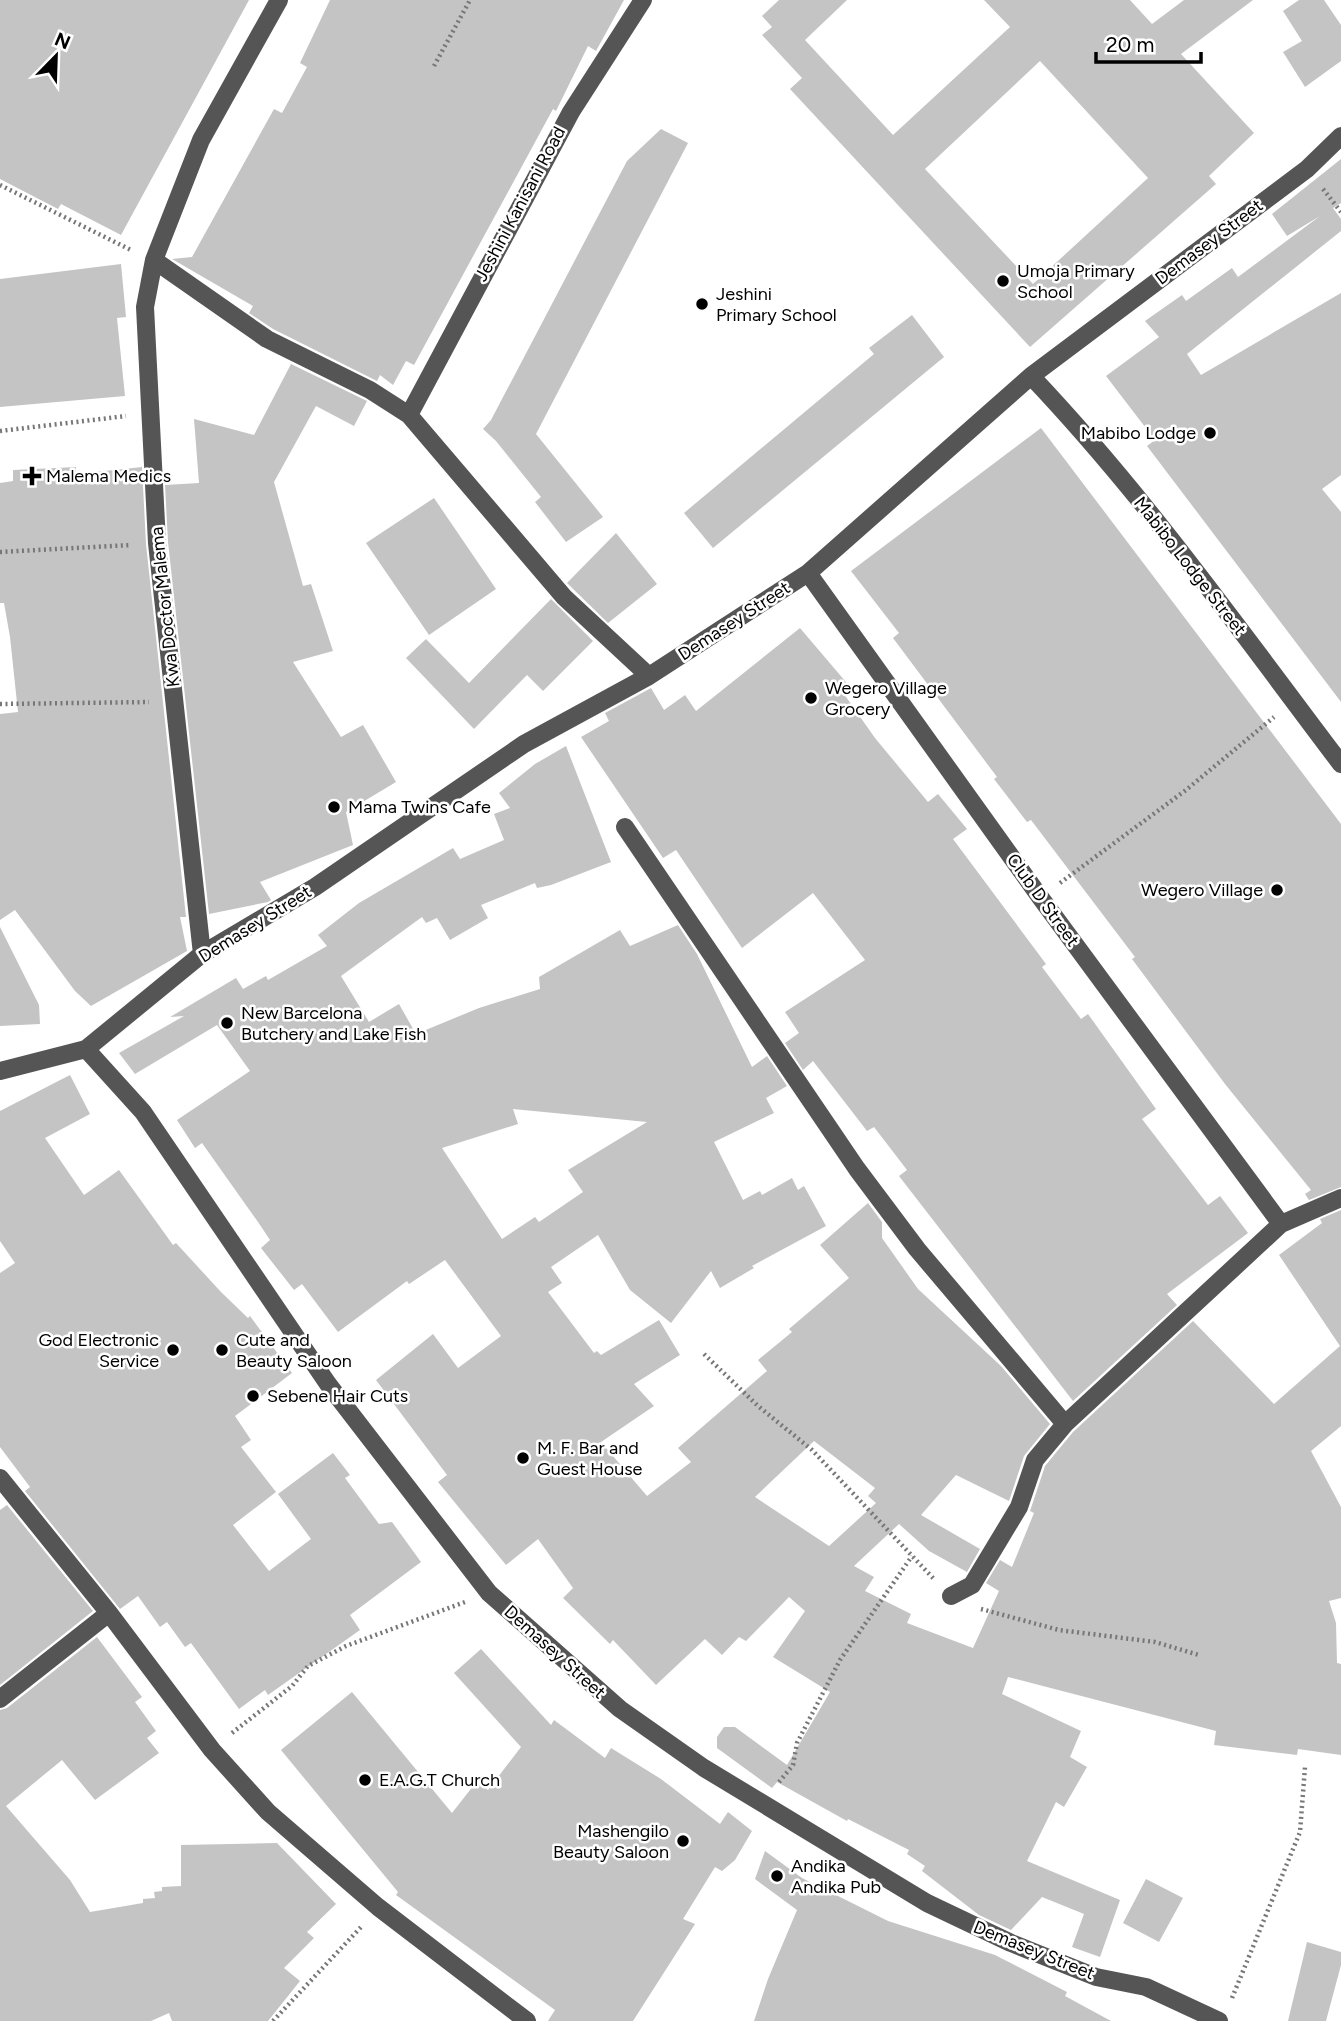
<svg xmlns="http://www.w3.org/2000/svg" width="1341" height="2021" viewBox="0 0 1341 2021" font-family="Figtree,sans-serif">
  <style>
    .building { fill: #c4c4c4; fill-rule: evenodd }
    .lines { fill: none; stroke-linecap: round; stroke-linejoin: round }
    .path { stroke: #777; stroke-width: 4.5; stroke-dasharray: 2 3.5; stroke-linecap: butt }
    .minor { stroke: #555; stroke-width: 18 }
    .poi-dot { fill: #000; stroke: #fff; stroke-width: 2.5 }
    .labels { text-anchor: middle; stroke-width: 5; stroke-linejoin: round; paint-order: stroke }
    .street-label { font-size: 18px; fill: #000; stroke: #fff }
    .poi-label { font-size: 18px; fill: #000; stroke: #fff; text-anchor: start }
  </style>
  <rect width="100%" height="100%" fill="#fff"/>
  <path class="building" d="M0 0H249L121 235 61 204 58 209 0 179Z
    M330 0H624L596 51 588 46 556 111 553 109 414 365 406 361 393 385 380 375 377 381 273 329 249 313 253 306 172 259 192 257 274 109 282 113 307 67 300 63Z
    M779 0H847L805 40 893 135 1010 27 984 0H1130L1152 24 1184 0H1253L1181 54 1254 133 1209 176 1216 184 1030 347 790 89 802 78 762 35 772 27 762 16ZM1040 61 1148 178 1033 284 925 169Z
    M1299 0H1324L1341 25V61L1305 87 1283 52 1302 41 1283 11Z
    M661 129 688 143 536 434 603 517 566 542 535 502 541 497 496 441 483 429 491 420 627 161Z
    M1341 159V203L1333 208 1341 219V231L1187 354 1201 375 1341 293V475L1322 489 1341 512V702L1147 446 1155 440 1106 376 1159 337 1145 321 1182 295 1186 301 1232 268 1238 277 1320 216 1287 236 1272 214Z
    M121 264 126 317 117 318 125 396 0 407V279Z
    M912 315 944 357 713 548 684 513 874 354 869 348Z
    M291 364 367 401 354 426 316 406 274 482 303 586 311 584 333 651 293 662 341 737 363 725 396 782 346 812 353 845 260 882 271 900 268 902 209 914 168 542 165 485 199 483 194 419 254 435Z
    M1041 428 1341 824V1187L1309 1200 1305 1194 1311 1190 1225 1084 1132 959 1135 957 1031 820 1027 822 994 779 997 777 893 638 899 633 851 571Z
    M76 467V474L142 467 146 544 186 917H180L187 951 91 1006 75 991 15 910 0 920V714L18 712 10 637 4 603H0V483L13 481V470Z
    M434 498 496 589 429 635 366 543Z
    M616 533 657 584 608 623 567 583Z
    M551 599 593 641 543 691 527 675 474 729 406 658 426 639 469 683Z
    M800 628 851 688 844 694 875 738 928 802 938 794 967 829 953 839 1046 964 1042 967 1081 1019 1088 1014 1156 1109 1142 1119 1208 1205 1220 1196 1248 1233 1167 1294 1177 1305 1073 1401 899 1176 907 1170 874 1127 867 1131 813 1061 803 1070 785 1043 799 1033 785 1012 865 960 813 893 742 948 676 850 663 858 581 737 609 721 605 713 651 688 664 710 685 695 696 711Z
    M566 746 611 862 551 885 537 888 535 883 481 905 488 918 450 940 437 918 426 923 422 917 341 976 369 1022 399 1004 416 1034 479 1008 540 989 539 977 620 930 630 946 678 925 697 954 752 1067 767 1056 787 1086 766 1098 774 1113 714 1142 743 1200 760 1191 762 1195 792 1178 798 1190 804 1186 826 1226 752 1266 754 1268 720 1288 711 1271 671 1323 630 1290 598 1235 551 1267 562 1283 548 1292 594 1353 597 1351 601 1355 659 1320 680 1355 634 1384 654 1406 601 1442 647 1496 691 1462 678 1448 767 1371 758 1360 792 1332 789 1329 849 1278 820 1245 868 1203 882 1222V1238L918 1289 1001 1366 1050 1424 1024 1456 1009 1501 956 1475 921 1515 980 1549 967 1572 929 1551 899 1524 854 1566 874 1577 865 1591 911 1614 907 1623 973 1648 999 1591 986 1583 1000 1560 1012 1567 1034 1513 1030 1511 1045 1466 1073 1432 1193 1321 1274 1404 1340 1346 1279 1255 1322 1223 1320 1219 1341 1210V1426L1311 1451 1341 1507V1598L1329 1601 1336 1623 1337 1663 1341 1664V1755L1298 1749 1297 1755 1214 1745 1216 1731 1008 1677 1002 1694 1081 1731 1070 1757 1087 1767 1064 1807 1056 1802 1027 1861 1120 1900 1100 1957 1072 1947 1084 1914 1042 1897 1011 1930 979 1915 922 1871 925 1866 907 1854 909 1850 848 1819 847 1821 777 1782 772 1788 717 1748V1737L724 1727H735L787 1765 830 1692 773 1657 805 1611 789 1597 746 1641 739 1637 722 1655 705 1639 656 1685 613 1640 610 1644 563 1598 573 1588 538 1539 506 1565 438 1482 447 1475 376 1380 433 1334 458 1368 501 1336 445 1260 409 1284 407 1281 338 1332 302 1284 294 1290 261 1248 270 1240 258 1222 202 1143 195 1148 177 1120 250 1071 217 1025 135 1074 119 1053 184 1016 170 1017 236 978 243 989 266 976 268 980 327 946 318 935 359 903 453 848 460 859 504 840 494 814 510 808 499 793 535 764ZM513 1109 647 1122 568 1170 583 1192 539 1222 535 1217 502 1239 442 1148 518 1124ZM814 1441 875 1488 868 1496 876 1503 829 1546 755 1497Z
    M0 927 39 1005 40 1024 0 1026Z
    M70 1075 90 1114 45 1138 84 1195 119 1170 173 1245 176 1243 221 1292 248 1318 250 1316 292 1373 235 1416 251 1440 241 1447 276 1492 233 1525 269 1571 311 1539 278 1494 333 1453 350 1475 345 1478 379 1524 392 1522 421 1562 350 1615 360 1630 268 1695 265 1690 239 1709 191 1643 185 1647 167 1622 160 1627 138 1596 120 1609 25 1491 30 1487 0 1447V1273L15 1263 0 1241V1111Z
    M7 1505 93 1611 0 1685V1510Z
    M97 1637 142 1697 135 1702 156 1731 147 1738 159 1753 95 1800 62 1760 6 1806 70 1880 90 1912 143 1903V1899L155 1898 154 1892 162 1891V1887L181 1886V1845L277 1843 336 1904 307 1932 314 1938 284 1968 300 1981 268 2021H172L169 2013 151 2021H0V1710L7 1708Z
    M481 1649 551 1725 554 1720 605 1758 611 1748 661 1779 720 1824 728 1812 752 1831 735 1860 722 1871 715 1867 683 1919 695 1924 633 2021H548L555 2010 396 1895 398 1892 281 1750 352 1692 452 1813 477 1781 488 1790 521 1747 454 1673Z
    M765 1851 802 1878 888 1921 995 1955 1067 1992 1065 1996 1111 2021H754L768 1979 797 1910 755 1879Z
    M1146 1879 1183 1898 1159 1942 1123 1923Z
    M1307 1942 1341 1952V1965L1326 2021H1288Z"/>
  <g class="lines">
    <path class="path" d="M434 66 470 0
      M0 185 131 250
      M1323 189 1341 212
      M0 431 126 416
      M0 552 131 545
      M0 704 149 702
      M1060 883 1186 790 1274 717
      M704 1354 758 1406 812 1450 934 1579
      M981 1609 1059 1630 1155 1642 1199 1655
      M232 1733 292 1686 308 1666 346 1646 465 1602
      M779 1782 793 1765 797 1743 840 1660 912 1556
      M1232 1998 1300 1832 1305 1767
      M273 2021 361 1927"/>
    <path class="minor" d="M154 260 267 339 370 390 409 415 564 597 649 676
      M1031 376C1145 496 1241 632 1341 764
      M409 415 571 112 643 0
      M808 573 1040 897 1281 1224
      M625 827 857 1169 917 1249 1065 1424
      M202 954 157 543 145 307 154 260 201 140 279 0
      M86 1049 143 1112 328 1384 489 1593 620 1709 704 1768 927 1903 1011 1943 1096 1977 1146 1987 1219 2021
      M0 1071 86 1049 202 954 315 887 524 744 649 676 808 573 1031 376 1307 169 1341 136
      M0 1478 109 1613 212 1750 268 1812 378 1907 527 2021
      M951 1596 972 1585 1019 1507 1035 1460 1065 1424 1281 1224 1341 1198
      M0 1699 109 1613"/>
  </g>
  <g class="poi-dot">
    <circle cx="1003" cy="281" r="7"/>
    <circle cx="702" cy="304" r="7"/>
    <circle cx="1210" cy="433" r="7"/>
    <path d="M28.5 465.5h7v7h7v7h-7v7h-7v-7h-7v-7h7z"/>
    <circle cx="811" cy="698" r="7"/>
    <circle cx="334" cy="807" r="7"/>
    <circle cx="1277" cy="890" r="7"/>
    <circle cx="227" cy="1023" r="7"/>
    <circle cx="173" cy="1350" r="7"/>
    <circle cx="222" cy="1350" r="7"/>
    <circle cx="253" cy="1396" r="7"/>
    <circle cx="523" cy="1458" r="7"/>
    <circle cx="365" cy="1780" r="7"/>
    <circle cx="683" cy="1841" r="7"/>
    <circle cx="777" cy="1876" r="7"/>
  </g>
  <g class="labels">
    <g class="street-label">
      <text transform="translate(520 204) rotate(-62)" y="6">Jeshini Kanisani Road</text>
      <text transform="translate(1209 242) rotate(-37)" y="6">Demasey Street</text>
      <text transform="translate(1190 566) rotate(52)" y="6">Mabibo Lodge Street</text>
      <text transform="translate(165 607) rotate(-96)" y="6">Kwa Doctor Malema</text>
      <text transform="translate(734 621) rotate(-33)" y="6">Demasey Street</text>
      <text transform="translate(1043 900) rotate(54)" y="6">Club D Street</text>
      <text transform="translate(255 924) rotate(-32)" y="6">Demasey Street</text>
      <text transform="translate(555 1652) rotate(42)" y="6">Demasey Street</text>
      <text transform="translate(1034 1950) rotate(22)" y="6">Demasey Street</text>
    </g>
    <g class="poi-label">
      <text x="1017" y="277">Umoja Primary<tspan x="1017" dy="21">School</tspan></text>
      <text x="716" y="300">Jeshini<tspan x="716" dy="21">Primary School</tspan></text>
      <text x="1196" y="439" text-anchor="end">Mabibo Lodge</text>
      <text x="46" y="482">Malema Medics</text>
      <text x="825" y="694">Wegero Village<tspan x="825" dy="21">Grocery</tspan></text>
      <text x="348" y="813">Mama Twins Cafe</text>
      <text x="1263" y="896" text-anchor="end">Wegero Village</text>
      <text x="241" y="1019">New Barcelona<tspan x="241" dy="21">Butchery and Lake Fish</tspan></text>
      <text x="159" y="1346" text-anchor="end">God Electronic<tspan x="159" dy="21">Service</tspan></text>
      <text x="236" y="1346">Cute and<tspan x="236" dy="21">Beauty Saloon</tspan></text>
      <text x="267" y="1402">Sebene Hair Cuts</text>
      <text x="537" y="1454">M. F. Bar and<tspan x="537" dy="21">Guest House</tspan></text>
      <text x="379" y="1786">E.A.G.T Church</text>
      <text x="669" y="1837" text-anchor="end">Mashengilo<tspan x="669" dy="21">Beauty Saloon</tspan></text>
      <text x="791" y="1872">Andika<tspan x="791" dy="21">Andika Pub</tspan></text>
    </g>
  </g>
  <g transform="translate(56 56) rotate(23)" stroke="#ffffff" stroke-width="5" paint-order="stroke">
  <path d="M0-5L12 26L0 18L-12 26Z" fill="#000000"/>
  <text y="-10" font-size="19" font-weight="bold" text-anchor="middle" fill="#000000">N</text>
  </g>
  <path d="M1096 52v10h105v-10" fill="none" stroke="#000000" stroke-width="3.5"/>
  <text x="1106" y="52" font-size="21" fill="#000000" stroke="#ffffff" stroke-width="5" paint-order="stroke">20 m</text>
</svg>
